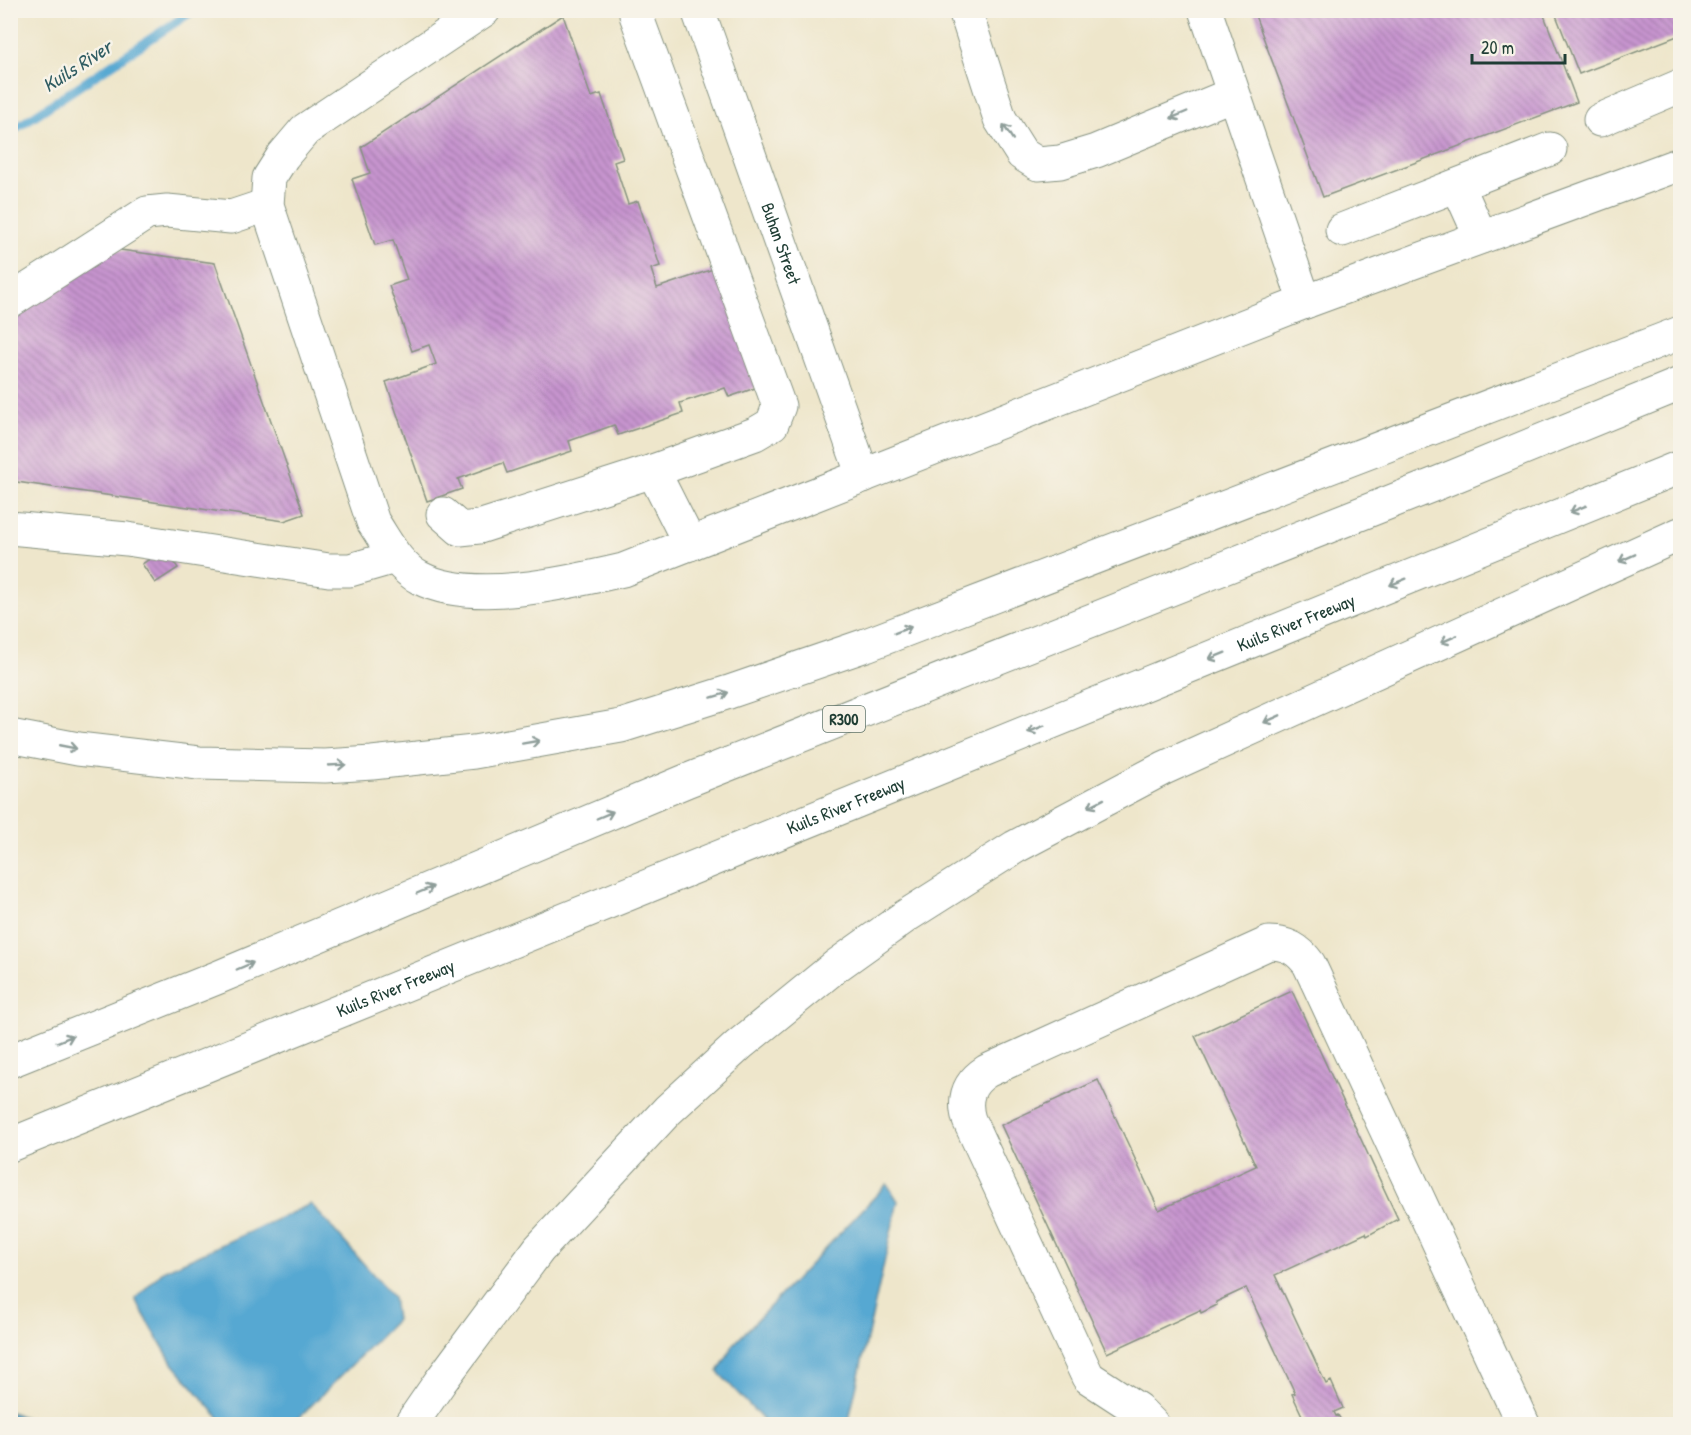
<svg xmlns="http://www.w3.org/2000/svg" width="1691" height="1435" viewBox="0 0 1691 1435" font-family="'Patrick Hand',sans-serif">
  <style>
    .water { fill: #57a8d2; stroke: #3b7283; stroke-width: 1.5 }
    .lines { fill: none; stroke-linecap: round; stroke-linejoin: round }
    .stream { stroke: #57a8d2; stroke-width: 9 }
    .building { fill: url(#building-back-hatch) }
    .minor-casing { stroke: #869280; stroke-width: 35 }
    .highway-casing { stroke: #869280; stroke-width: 35 }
    .minor { stroke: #fff; stroke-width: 33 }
    .highway { stroke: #fff; stroke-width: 33 }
    .oneway { stroke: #8f9e9a }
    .labels { text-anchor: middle; stroke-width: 5; stroke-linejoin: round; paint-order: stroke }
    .shield { fill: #f7f3e8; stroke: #60746a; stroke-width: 1.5 }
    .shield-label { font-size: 16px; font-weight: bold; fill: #1f3d34 }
    .street-label { font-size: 18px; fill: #1f3d34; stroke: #f7f3e8 }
    .water-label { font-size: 20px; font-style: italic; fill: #305d63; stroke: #f7f3e8 }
  </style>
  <defs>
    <pattern id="building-back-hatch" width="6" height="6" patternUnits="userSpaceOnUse" patternTransform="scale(1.5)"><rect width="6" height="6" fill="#c794cf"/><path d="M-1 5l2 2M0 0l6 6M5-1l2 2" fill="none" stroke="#a17aa9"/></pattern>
  </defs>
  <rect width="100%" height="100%" fill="#f7f3e8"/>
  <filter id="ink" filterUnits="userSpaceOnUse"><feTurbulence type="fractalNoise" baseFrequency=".0167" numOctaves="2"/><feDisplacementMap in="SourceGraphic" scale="12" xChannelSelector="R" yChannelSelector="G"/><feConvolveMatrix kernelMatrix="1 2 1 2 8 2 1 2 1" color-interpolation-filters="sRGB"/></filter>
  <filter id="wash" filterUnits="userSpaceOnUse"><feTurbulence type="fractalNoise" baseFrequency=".008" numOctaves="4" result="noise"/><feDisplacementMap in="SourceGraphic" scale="24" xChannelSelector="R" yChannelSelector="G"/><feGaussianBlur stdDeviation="1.35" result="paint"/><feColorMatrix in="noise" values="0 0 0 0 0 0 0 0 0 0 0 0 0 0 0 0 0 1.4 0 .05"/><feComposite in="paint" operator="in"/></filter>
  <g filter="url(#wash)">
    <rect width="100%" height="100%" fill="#eee6cb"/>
    <path class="water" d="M887 1184 898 1201 848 1424H767L718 1372 734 1344Z
      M311 1204 393 1297 396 1320 293 1424H224L171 1361 135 1299 163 1271Z
      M11 1412 40 1424H11Z"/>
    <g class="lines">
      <path class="stream" d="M10 132 194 10"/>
    </g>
    <g id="blocks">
      <path class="building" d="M1253 10H1542L1577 102 1323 197Z
        M1554 10H1680V35L1579 74Z
        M563 15 591 97 601 94 623 159 614 162 628 204 638 201 660 266 651 269 657 288 722 266 764 385 729 397 725 388 680 403 683 413 618 435 614 425 569 441 572 451 507 473 503 463 458 479 462 489 427 501 386 382 436 364 429 345 412 351 389 286 407 280 393 240 375 245 352 179 370 173 361 147Z
        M113 249 215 263 304 514 284 521 10 481V316Z
        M165 549 178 568 155 583 142 564Z
        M1292 991 1398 1219 1367 1236 1366 1233 1275 1275 1326 1384 1331 1381 1343 1408 1334 1412 1336 1416 1338 1415 1343 1424H1306L1292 1394 1295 1393 1246 1288 1216 1302 1217 1305 1201 1313 1200 1310 1107 1353 1001 1125 1098 1080 1159 1210 1256 1166 1195 1036Z"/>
    </g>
  </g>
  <g filter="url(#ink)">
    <use href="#blocks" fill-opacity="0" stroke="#869280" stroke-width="1.5"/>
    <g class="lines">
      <g class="minor-casing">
        <g id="minor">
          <path d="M484 10 305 130 283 156 269 178 267 205 373 522C386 541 398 567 420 578 472 605 567 583 623 570L1305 302 1680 164"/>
          <path id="s1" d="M698 10 863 476"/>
          <path d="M965 10 1000 119 1022 154 1038 164 1060 162 1096 151 1233 94"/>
          <path d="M1205 10 1305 302"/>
          <path d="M636 15 779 406 772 424 755 434 653 471 690 544"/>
          <path d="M1600 120 1680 86"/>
          <path d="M1458 186 1481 237"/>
          <path d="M1342 230 1550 149"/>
          <path d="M10 301 147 213 167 211 231 217 267 205"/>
          <path d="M443 514 460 529 479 527 653 471"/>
          <path d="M10 528 127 539 329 570H350L395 557"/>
          <path d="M1152 1424 1137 1409 1088 1377 969 1120C963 1099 968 1083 987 1071L1269 943C1287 943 1298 949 1309 964L1523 1424"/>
        </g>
      </g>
      <g class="highway-casing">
        <g id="highway">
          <path d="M10 736 78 749 199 763 325 766 372 763 474 752 621 726 729 692 866 645 1680 333"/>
          <path d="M10 1061 219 977 686 781 1438 483 1680 384"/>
          <path id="s2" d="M10 1145 1680 467"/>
          <path d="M411 1424 440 1382 539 1249 668 1110 739 1045 836 966 906 916 1015 847 1164 768 1680 534"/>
        </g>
      </g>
      <use href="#minor" class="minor"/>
      <use href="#highway" class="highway"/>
    </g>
    <defs><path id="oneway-shaft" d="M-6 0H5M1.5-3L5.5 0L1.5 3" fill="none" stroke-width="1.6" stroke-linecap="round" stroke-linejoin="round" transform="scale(1.5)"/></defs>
    <g class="oneway">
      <use href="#oneway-shaft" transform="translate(1179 115) rotate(157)"/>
      <use href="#oneway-shaft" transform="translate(1008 132) rotate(-123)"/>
      <use href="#oneway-shaft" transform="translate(1578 509) rotate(158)"/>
      <use href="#oneway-shaft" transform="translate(1627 558) rotate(156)"/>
      <use href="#oneway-shaft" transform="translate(1398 582) rotate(158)"/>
      <use href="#oneway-shaft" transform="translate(903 630) rotate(-21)"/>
      <use href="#oneway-shaft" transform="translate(1449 639) rotate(156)"/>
      <use href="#oneway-shaft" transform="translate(1217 656) rotate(158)"/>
      <use href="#oneway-shaft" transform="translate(720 695) rotate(-17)"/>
      <use href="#oneway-shaft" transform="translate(1272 719) rotate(156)"/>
      <use href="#oneway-shaft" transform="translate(1036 729) rotate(158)"/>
      <use href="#oneway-shaft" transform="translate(531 742) rotate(-10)"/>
      <use href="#oneway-shaft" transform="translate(68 747) rotate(11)"/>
      <use href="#oneway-shaft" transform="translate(337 765) rotate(-3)"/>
      <use href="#oneway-shaft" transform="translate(1096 803) rotate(153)"/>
      <use href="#oneway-shaft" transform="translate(605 815) rotate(-23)"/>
      <use href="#oneway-shaft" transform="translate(425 890) rotate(-23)"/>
      <use href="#oneway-shaft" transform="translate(245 966) rotate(-23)"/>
      <use href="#oneway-shaft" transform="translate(65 1039) rotate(-22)"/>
    </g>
  </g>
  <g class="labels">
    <rect class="shield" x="823" y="706" width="42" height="26" rx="4.5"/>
    <g class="shield-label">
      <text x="844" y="725">R300</text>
    </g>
    <g class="street-label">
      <text dy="6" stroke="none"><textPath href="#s1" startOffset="248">Buhan Street</textPath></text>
      <text dy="6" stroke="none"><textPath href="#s2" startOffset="1388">Kuils River Freeway</textPath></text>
      <text dy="6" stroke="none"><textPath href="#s2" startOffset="902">Kuils River Freeway</textPath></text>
      <text dy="6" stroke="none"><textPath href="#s2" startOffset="416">Kuils River Freeway</textPath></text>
    </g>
    <g class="water-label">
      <text transform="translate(77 66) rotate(-33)" y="7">Kuils River</text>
    </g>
  </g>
  <rect width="1691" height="1435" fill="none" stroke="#f7f3e8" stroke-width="36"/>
  <path d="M1472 54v9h93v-9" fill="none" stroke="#1f3d34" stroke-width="3"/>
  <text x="1481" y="54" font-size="18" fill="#1f3d34" stroke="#f7f3e8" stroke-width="4.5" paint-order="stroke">20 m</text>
</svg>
